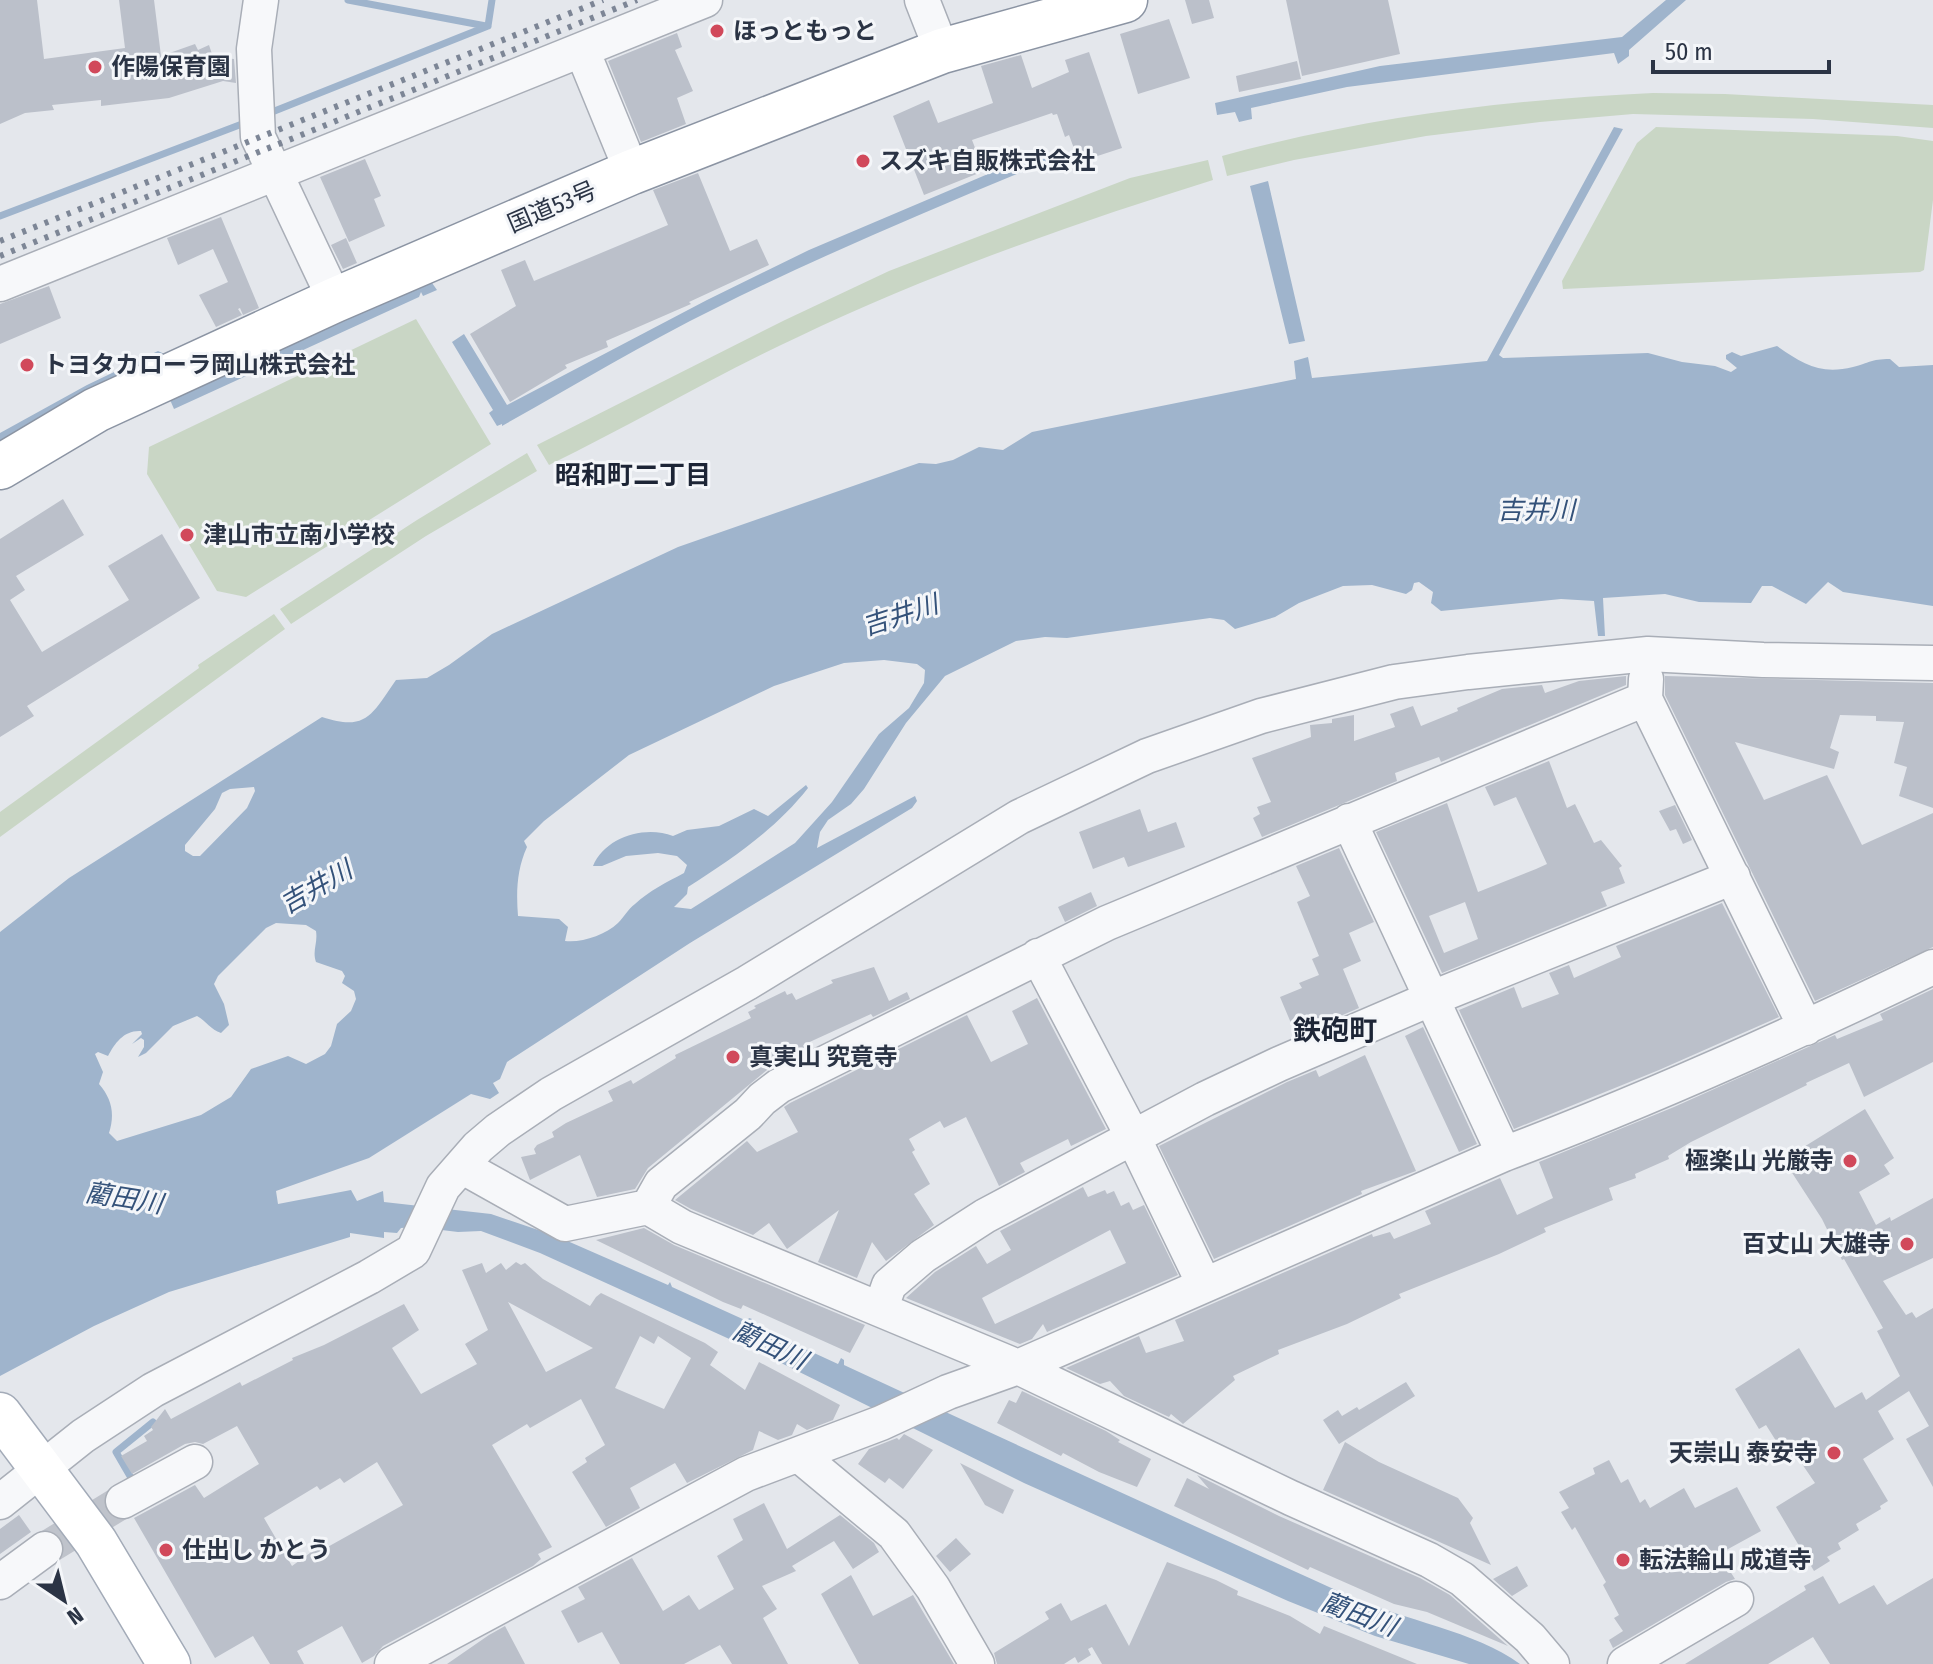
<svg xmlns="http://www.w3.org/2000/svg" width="1933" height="1664" viewBox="0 0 1933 1664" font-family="'Fira Sans Condensed','Noto Sans JP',sans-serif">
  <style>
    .green { fill: #c9d6c5 }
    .water { fill: #9fb4cc; fill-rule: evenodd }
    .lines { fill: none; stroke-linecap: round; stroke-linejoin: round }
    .stream { stroke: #9fb4cc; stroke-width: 7 }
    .building { fill: #bbc0ca; fill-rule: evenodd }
    .minor-tunnel { stroke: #bfc3cb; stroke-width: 34; stroke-dasharray: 34 17; stroke-linecap: butt }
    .minor-casing { stroke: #a9aeb7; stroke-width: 37 }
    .major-casing { stroke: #a3abb8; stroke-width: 45 }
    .highway-casing { stroke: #8b94a3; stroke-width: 47 }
    .minor { stroke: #f7f8fa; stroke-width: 34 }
    .major { stroke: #fff; stroke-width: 42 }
    .highway { stroke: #fff; stroke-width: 44 }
    .rail { stroke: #7d8696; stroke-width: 6; stroke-dasharray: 4 8; stroke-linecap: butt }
    .poi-dot { fill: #d1495b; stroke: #f4f6f9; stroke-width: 3 }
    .labels { text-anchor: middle; stroke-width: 6; stroke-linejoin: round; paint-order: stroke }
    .poi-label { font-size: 24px; font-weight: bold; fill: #2b3445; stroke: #f4f6f9; text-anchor: start }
    .street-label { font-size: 24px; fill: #2b3445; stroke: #f4f6f9 }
    .neighbourhood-label { font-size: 26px; font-weight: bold; fill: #1d2536; stroke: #f4f6f9 }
    .water-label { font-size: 26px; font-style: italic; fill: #34527a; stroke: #f4f6f9 }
    .quarter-label { font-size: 28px; font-weight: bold; fill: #1d2536; stroke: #f4f6f9 }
  </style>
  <rect width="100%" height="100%" fill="#e4e7ec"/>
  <path class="green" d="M1653 93 1725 94 1933 105V128L1813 119 1633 114 1540 122 1426 136 1294 160 1227 176 1222 156C1367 117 1503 100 1653 93Z
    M1656 127 1897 136 1933 141V200L1924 270 1920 272 1563 289 1562 281 1637 143Z
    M1208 160 1213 180C1072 224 932 273 798 337 714 376 633 424 549 465L537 445 785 320 889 271 1130 178Z
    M416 319 491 444 246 597 217 591 147 474 149 447Z
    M527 453 537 471 426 536 291 624 280 609 417 520Z
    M274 614 285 629 0 837V812L199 668 198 665Z"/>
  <path class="water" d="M1666 0H1686L1629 50V56L1618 64 1614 53 1347 87 1251 108 1252 119 1239 122 1235 112 1217 115 1215 103 1380 66 1622 37Z
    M1614 127 1623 129 1499 355 1503 358 1648 353 1682 362 1715 366 1731 372 1737 368 1726 359V355L1732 352 1741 356 1777 346C1803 364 1820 375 1853 367 1870 363 1870 359 1890 359L1899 367 1933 365V606L1843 592 1828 582 1806 604 1772 586H1762L1751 603 1699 602 1665 594 1603 598 1605 636H1598L1594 601 1561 599 1441 611 1431 603 1433 592 1419 582 1414 583 1412 590 1406 594 1372 585 1343 586 1299 603 1275 617 1235 629 1224 620 1210 618 1067 638 1045 637 1016 641 945 676 906 723 864 789 851 804 828 820 820 832 817 848 915 796 917 801 912 808 690 943 507 1062 500 1079 493 1083 499 1093 490 1099 471 1094 369 1158 276 1191 278 1204 351 1190 357 1201 383 1191 384 1202 491 1214 556 1236 668 1285 670 1282 672 1287 747 1321 749 1318 752 1319 751 1324 838 1364 841 1358 844 1360V1365C1012 1443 1181 1520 1351 1597 1403 1620 1475 1631 1520 1664H1469L1375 1636 1288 1601 1024 1483 771 1358 540 1253 481 1231 458 1232 417 1227 401 1228 397 1233 384 1232V1238L350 1233V1237L169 1292 94 1326 0 1376V932L69 878 322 717C367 732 372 714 396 680L427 678 449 665 492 634 678 547 919 463 936 464 953 460 979 447 1003 450 1032 432 1296 379 1294 361 1308 357 1312 378 1487 361ZM884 660 917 664 925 670 924 683 909 708 879 734 832 802 795 843 691 909 674 907 687 894 688 887C732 859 776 829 808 788L806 785 768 816 754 809 719 826 687 830 673 836C645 825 605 837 593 866H602L626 856 658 853 677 856 687 865 684 873C667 882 649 891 635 904 628 909 624 917 618 923 605 935 582 943 565 941L568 927 559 919 518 916C516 891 517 869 527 847L524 841 544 821 629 755 774 686 844 663ZM254 787 255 791 247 808 200 856H193L185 851V845L215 809 222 793 230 789ZM276 923 306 925 316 931C318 943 312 951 316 962L342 971 345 976 342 983 354 991 356 999 351 1011 337 1024 331 1046 325 1054 306 1064 288 1056 251 1069 231 1097 201 1115 117 1141 109 1133C115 1114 112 1099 99 1084L103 1072 95 1054 98 1052 108 1056C115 1043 124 1030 141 1031L142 1034 132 1044 141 1038 144 1040V1047L138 1057 146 1053 173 1026 197 1016C206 1021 211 1030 221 1033L229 1025 224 1004 214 984 218 976 266 928Z
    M1042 151 1046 162C935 208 824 254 716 308 643 344 573 386 502 426V424L497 426 489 413 493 410 452 342 464 334 507 405 707 300 809 250Z
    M1268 181 1305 341 1289 344 1250 186Z
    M430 280 437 290 423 296 421 292 419 297 174 409 155 365 0 446V433L87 385 158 351 171 357Z"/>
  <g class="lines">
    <path class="stream" d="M348 0 486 26
      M488 26 492 0
      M267 114 488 26
      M0 216 242 124
      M134 1483 116 1452 153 1422"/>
  </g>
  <path class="building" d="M0 0H37L44 59 125 48 119 0H154L161 56 195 44 198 50 209 45 213 57 234 59 236 83 223 81 169 98 101 106V100L52 105 54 110 25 113 0 124Z
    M1185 0H1209L1214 18 1192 24Z
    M1286 0H1388L1400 54 1302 76Z
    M1169 19 1190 78 1138 94 1120 34Z
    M677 33 682 47 675 50 693 91 677 98 686 124 641 142 608 61Z
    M1089 52 1122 148 1079 162 1069 135 1065 137 1057 114 1053 115 1052 113 972 140 984 171 924 195 893 116 929 100 938 123 993 103 981 66 1021 55 1032 88 1069 72 1065 60Z
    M1297 61 1301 79 1239 92 1236 76Z
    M365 159 381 196 374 199 385 226 349 242 320 177Z
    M698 173 730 251 757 239 769 265 689 302 691 304 606 341 608 347 565 365 567 368 510 402 470 334 516 306 501 270 525 260 534 281 668 225 653 190Z
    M221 217 259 308 243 315 240 308 238 309 242 315 216 327 199 295 228 282 213 249 178 265 167 238Z
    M346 238 357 263 343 269 331 245Z
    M49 286 61 318 0 344V304Z
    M63 499 84 535 16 576 25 590 10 600 42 652 129 600 108 566 162 534 200 598 27 706 34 716 0 737V539Z
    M1626 676V685L1441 762 1439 757 1395 773 1397 781 1262 837 1253 818 1260 814 1257 807 1271 802 1252 758 1311 737 1310 725 1332 723V719L1354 715V741L1395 727 1390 714 1413 706 1421 726 1458 711 1457 708 1502 689 1542 685 1545 693 1579 681Z
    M1665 676 1933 683V808L1899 796 1907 767 1894 763 1904 722 1876 721V716L1840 715 1830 748 1839 752 1834 769 1735 742 1764 800 1827 775 1862 845 1933 813V947L1815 1001 1665 695Z
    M1549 761 1567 808 1575 804 1594 843 1601 840 1622 866 1619 868 1625 883 1601 892 1607 906 1442 973 1376 832 1447 803 1478 892 1536 869 1547 864 1516 797 1494 806 1485 787ZM1465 902 1478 939 1444 953 1429 916Z
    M1675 805 1692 840 1683 844 1676 829 1670 831 1659 811Z
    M1140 809 1148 832 1176 822 1185 847 1128 867 1124 857 1093 869 1079 832Z
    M1339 848 1374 922 1349 933 1361 961 1343 969 1359 1008 1296 1035 1280 997 1302 988 1299 983 1319 975 1312 959 1319 956 1297 902 1310 896 1296 866Z
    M1091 892 1097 906 1065 922 1058 907Z
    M1722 903 1779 1017 1659 1070 1514 1129 1459 1010 1514 987 1522 1008 1559 994 1549 973 1569 965 1574 978 1621 957 1616 946Z
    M874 967 889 1001 907 992 910 999 873 1017 871 1014 803 1045 805 1051 767 1070 648 1168 635 1189 597 1197 580 1155 530 1180 521 1157 536 1154 534 1149 537 1145 554 1137 552 1132 566 1123 613 1101 608 1091 631 1080 633 1084 676 1058 675 1055 751 1018 748 1012 756 1008 754 1006 785 991 787 995 792 993 796 1000 833 983 831 980Z
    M1933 989V1062L1864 1097 1849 1063 1806 1083 1807 1085 1691 1142 1668 1156 1669 1159 1635 1174 1636 1178 1609 1188 1613 1200 1544 1228 1546 1232 1499 1254 1399 1294 1401 1298 1347 1324 1278 1350 1279 1354 1233 1376 1235 1380 1183 1424 1171 1414 1169 1417 1124 1396 1110 1381 1100 1384 1066 1368 1139 1336 1146 1353 1184 1341 1175 1320 1372 1234 1373 1237 1390 1232 1394 1239 1431 1224 1425 1211 1500 1178 1517 1215 1553 1198 1539 1162 1674 1107 1835 1035 1837 1039 1883 1020 1880 1014Z
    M1037 998 1106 1129 1071 1146 1068 1139 1020 1163 1025 1172 999 1186 966 1117 944 1128 940 1121 909 1139 915 1150 912 1152 930 1184 914 1194 934 1225 886 1261 872 1242 857 1278 818 1262 839 1210 787 1249 769 1223 753 1235 691 1209 675 1200 747 1141 757 1152 798 1132 784 1107 790 1103 967 1015 991 1062 1028 1044 1012 1011Z
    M1423 1027 1477 1144 1459 1152 1405 1036Z
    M1365 1055 1416 1171 1361 1191 1362 1194 1214 1259 1159 1146 1287 1082 1316 1070 1319 1077Z
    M1865 1109 1894 1158 1884 1165 1890 1174 1859 1192 1876 1225 1890 1217 1891 1221 1933 1198V1258L1883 1281 1906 1315 1912 1312 1916 1318 1933 1308V1487L1906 1439 1929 1426 1909 1391 1878 1411 1894 1439 1863 1459 1888 1501 1880 1506 1881 1509 1856 1524 1859 1530 1838 1543 1841 1549 1827 1557 1830 1561 1814 1571 1776 1507 1815 1483 1785 1439 1778 1444 1766 1425 1759 1429 1735 1389 1799 1348 1835 1408 1862 1392 1866 1400 1900 1376 1877 1331 1883 1328 1844 1259 1842 1260 1822 1219 1787 1165 1789 1164 1786 1158Z
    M1083 1187 1088 1197 1105 1190 1107 1194 1114 1191 1121 1206 1129 1202 1133 1210 1144 1205 1178 1275 1047 1332 1043 1324 1032 1339 1020 1344 906 1298 935 1272 976 1246 987 1264 1011 1250 1000 1231ZM1110 1230 1126 1263 995 1324 982 1298Z
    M644 1228 674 1245 865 1325 850 1353 743 1305 741 1309 723 1302 596 1240Z
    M516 1262 521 1265 525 1263 543 1279 590 1306 596 1297 601 1293 705 1343 718 1352 710 1365 745 1390 759 1362 840 1405 833 1420 807 1430 797 1424 792 1435 778 1440 759 1431 753 1450 687 1483 675 1463 630 1488 640 1508 606 1527 572 1472 587 1462 585 1458 605 1445 581 1399 530 1428 527 1424 492 1445 552 1547 538 1554 541 1559 533 1566 383 1646 374 1656 362 1663 342 1626 297 1651 304 1664H270L253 1636 215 1658 134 1518 195 1485 204 1498 259 1464 237 1426 203 1444 195 1442 185 1444 132 1474 121 1456 147 1441 144 1436 153 1430 151 1427 165 1409 171 1419 240 1382 242 1386 293 1360 292 1358 324 1345 404 1304 419 1330 392 1348 421 1394 477 1364 465 1344 488 1330 462 1270 482 1263 486 1273 501 1263 506 1270ZM508 1302 593 1348 546 1372ZM640 1336 654 1344 658 1336 691 1358 664 1409 615 1388ZM377 1462 403 1505 324 1549 321 1545 292 1566 264 1518 317 1486 320 1490 340 1478 344 1483Z
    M1406 1382 1415 1396 1339 1444 1323 1420 1338 1410 1342 1416 1357 1407 1359 1410Z
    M1022 1391 1106 1431 1120 1440 1118 1442 1151 1459 1137 1487 1099 1472 1063 1453 1061 1456 997 1423 1009 1400 1016 1403Z
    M904 1434 933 1450 903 1489 889 1478 885 1483 858 1464 869 1449 897 1438 899 1440Z
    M1345 1442 1379 1462 1458 1498 1473 1518 1470 1523 1491 1565 1323 1490Z
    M1609 1460 1621 1483 1628 1479 1640 1503 1645 1499 1650 1508 1684 1488 1695 1508 1737 1487 1761 1531 1719 1554 1735 1579 1726 1582 1613 1648 1609 1640 1623 1631 1614 1618 1619 1615 1603 1585 1606 1582 1575 1527 1572 1530 1561 1512 1569 1508 1559 1492 1595 1474 1593 1468Z
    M960 1463 1014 1490 1003 1514 985 1505Z
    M1197 1475 1279 1516 1420 1578 1450 1595 1508 1646 1427 1612 1394 1604 1310 1567 1308 1570 1174 1506 1187 1478 1209 1489Z
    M764 1503 787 1549 840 1515 874 1543 879 1552 853 1569 834 1541 792 1566 796 1571 762 1586 777 1609 763 1618 788 1664H732L720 1645 684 1664H620L602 1632 578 1643 561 1611 585 1599 578 1587 632 1558 663 1611 689 1595 699 1610 734 1589 717 1556 743 1540 733 1519Z
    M19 1515 31 1532 0 1554V1529Z
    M956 1538 971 1554 950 1572 936 1556Z
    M1167 1562 1216 1580 1238 1591 1237 1595 1290 1616 1320 1634 1324 1626 1417 1664H1102L1092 1647 1088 1649 1091 1655 1078 1663 1075 1657 1064 1664H997L994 1653 1049 1619 1045 1612 1061 1603 1071 1621 1106 1604 1129 1646Z
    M1517 1566 1528 1586 1512 1596 1493 1579Z
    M851 1575 873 1616 913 1595 954 1664H859L821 1594Z
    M1823 1576 1839 1604 1874 1585 1887 1605 1933 1578V1664H1830L1813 1637 1768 1664H1685L1806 1590 1804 1586Z
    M505 1626 525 1664H447L489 1635Z"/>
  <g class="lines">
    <path class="minor-tunnel" d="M45 1549 123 1501"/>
    <g class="minor-casing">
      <path id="minor" d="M261 0 254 49 258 137 335 300
        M922 0 942 51
        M582 50 632 172
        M0 284 705 0
        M1646 679 1645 699 1806 1028
        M1349 821 1504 1154
        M1038 956 1133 1137 1204 1284
        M463 1167 565 1224 648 1207 682 1227 1018 1367 1291 1498 1429 1560 1462 1579 1530 1638 1552 1664
        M648 1207 661 1184 748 1114 762 1099 779 1086 1107 923 1645 699
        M881 1308 889 1285 923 1256 985 1216 1205 1099 1279 1064 1430 999 1733 877
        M799 1455 894 1534 933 1588 977 1664
        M123 1501 195 1462
        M0 1502 83 1436 153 1390 369 1277 413 1251 443 1187 478 1147 498 1130 551 1094 747 983 1019 817 1147 756 1261 716 1394 682 1468 672 1648 654 1763 660 1933 663
        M0 1582 45 1549
        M392 1664 746 1474 881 1423 948 1392 1018 1367 1504 1154C1650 1099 1792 1035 1933 967
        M1625 1664 1736 1599"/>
    </g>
    <g class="major-casing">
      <path id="major" d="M0 1414 96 1542 169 1664"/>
    </g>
    <g class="highway-casing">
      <path id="highway" d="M0 467 96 410 335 300 632 172 942 51 1125 0"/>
    </g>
    <use href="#minor" class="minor"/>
    <use href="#major" class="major"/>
    <use href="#highway" class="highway"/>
    <path class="rail" d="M0 241 603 0
      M0 256 637 0"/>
  </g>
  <g class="poi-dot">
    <circle cx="717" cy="31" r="8"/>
    <circle cx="95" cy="67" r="8"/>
    <circle cx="863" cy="161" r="8"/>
    <circle cx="27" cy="365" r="8"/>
    <circle cx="187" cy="535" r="8"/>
    <circle cx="733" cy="1057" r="8"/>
    <circle cx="1850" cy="1161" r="8"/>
    <circle cx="1907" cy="1244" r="8"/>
    <circle cx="1834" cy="1453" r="8"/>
    <circle cx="166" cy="1550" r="8"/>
    <circle cx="1623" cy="1560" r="8"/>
  </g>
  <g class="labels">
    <g class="poi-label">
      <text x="733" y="39">ほっともっと</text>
      <text x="111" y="75">作陽保育園</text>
      <text x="879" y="169">スズキ自販株式会社</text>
      <text x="43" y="373">トヨタカローラ岡山株式会社</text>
      <text x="203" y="543">津山市立南小学校</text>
      <text x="749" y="1065">真実山 究竟寺</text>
      <text x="1834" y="1169" text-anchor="end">極楽山 光厳寺</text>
      <text x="1891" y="1252" text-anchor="end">百丈山 大雄寺</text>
      <text x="1818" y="1461" text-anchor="end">天崇山 泰安寺</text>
      <text x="182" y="1558">仕出し かとう</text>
      <text x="1639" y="1568">転法輪山 成道寺</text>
    </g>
    <g class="street-label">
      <text transform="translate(552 207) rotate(-23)" y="8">国道53号</text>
    </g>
    <g class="neighbourhood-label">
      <text x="633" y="484">昭和町二丁目</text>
    </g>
    <g class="water-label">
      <text x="1536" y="519">吉井川</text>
      <text transform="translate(900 615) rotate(-18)" y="9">吉井川</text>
      <text transform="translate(316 887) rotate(-30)" y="9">吉井川</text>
      <text transform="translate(124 1198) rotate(9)" y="9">藺田川</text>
      <text transform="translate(770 1345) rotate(25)" y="9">藺田川</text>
      <text transform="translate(1359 1614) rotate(21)" y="9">藺田川</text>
    </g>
    <g class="quarter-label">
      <text x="1335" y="1040">鉄砲町</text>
    </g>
  </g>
  <g transform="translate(64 1600) rotate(145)" stroke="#f4f6f9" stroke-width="6" paint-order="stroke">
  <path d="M0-6L14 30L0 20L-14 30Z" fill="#2b3445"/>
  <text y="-12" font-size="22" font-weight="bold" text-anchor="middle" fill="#2b3445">N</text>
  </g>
  <path d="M1653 60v12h176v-12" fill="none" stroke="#2b3445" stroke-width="4"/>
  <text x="1665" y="60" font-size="24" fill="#2b3445" stroke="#f4f6f9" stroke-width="6" paint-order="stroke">50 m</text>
</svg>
